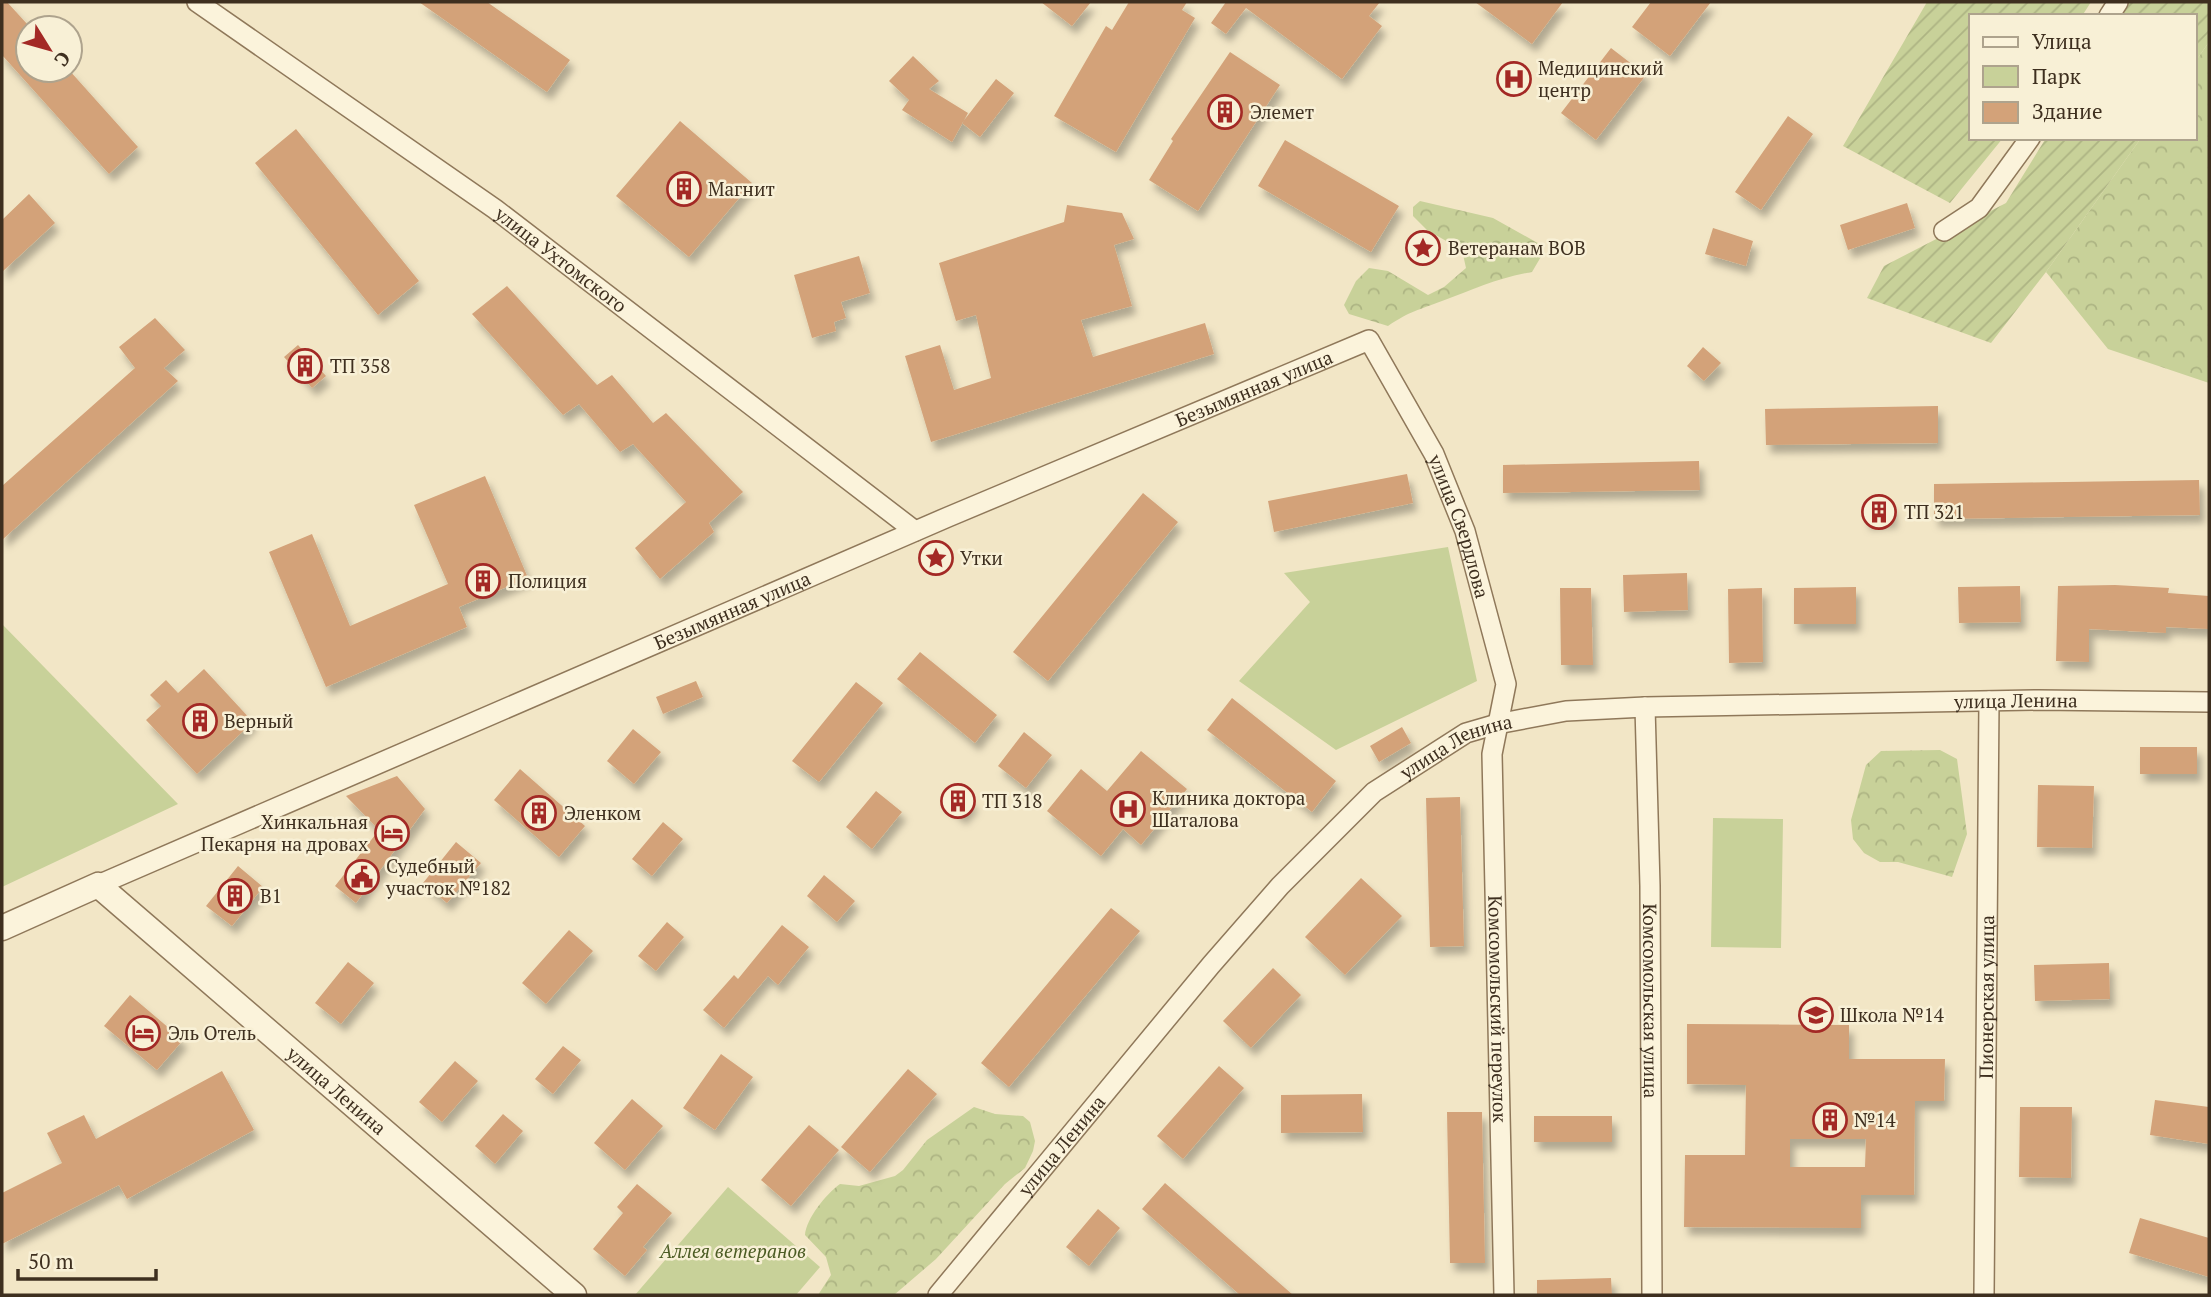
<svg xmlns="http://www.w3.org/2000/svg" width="2211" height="1297" viewBox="0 0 2211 1297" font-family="'PT Serif',serif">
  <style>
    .forest { fill: url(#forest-crowns) }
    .park { fill: #c8d199 }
    .garden { fill: url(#garden-furrows) }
    .building { fill: #d3a279; fill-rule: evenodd; filter: url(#shadow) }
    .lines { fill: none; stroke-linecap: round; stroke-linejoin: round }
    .minor-casing { stroke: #8f785a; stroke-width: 22 }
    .tertiary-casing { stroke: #8f785a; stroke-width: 27 }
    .minor { stroke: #fbf3db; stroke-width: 19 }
    .tertiary { stroke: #fbf3db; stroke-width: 24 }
    .labels { text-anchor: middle; stroke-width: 5; stroke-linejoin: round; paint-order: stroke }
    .poi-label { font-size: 19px; fill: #3e2f1f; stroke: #f8f0d6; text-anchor: start }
    .street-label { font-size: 19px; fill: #3e2f1f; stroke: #f8f0d6 }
    .park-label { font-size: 19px; font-style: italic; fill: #4c5c24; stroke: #f8f0d6 }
  </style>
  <defs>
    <pattern id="forest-crowns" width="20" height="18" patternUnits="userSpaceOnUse" patternTransform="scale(1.75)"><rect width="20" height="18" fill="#c8d199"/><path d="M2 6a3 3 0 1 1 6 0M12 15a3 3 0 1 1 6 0" fill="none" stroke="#adb483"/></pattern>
    <pattern id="garden-furrows" width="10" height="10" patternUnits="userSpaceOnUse" patternTransform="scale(1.75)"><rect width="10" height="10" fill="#c8d199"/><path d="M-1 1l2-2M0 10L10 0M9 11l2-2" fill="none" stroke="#adb483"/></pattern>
    <filter id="shadow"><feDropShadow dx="4.5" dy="8" stdDeviation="3.5" flood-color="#0004"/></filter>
  </defs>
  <rect width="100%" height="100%" fill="#f2e6c6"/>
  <path class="forest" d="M2209 42V383L2108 349 2046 272 2141 138H2195V62Z
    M1420 201 1493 218 1543 246 1542 255 1532 272C1497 278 1475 289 1442 301 1419 310 1410 311 1388 326L1349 314 1344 305 1356 281 1369 268 1388 271 1428 295 1444 287 1466 268 1462 250 1427 230 1413 216V207Z
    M1940 750 1957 759 1967 834 1952 877 1898 862H1880L1864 853 1853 839 1851 820 1866 765 1881 751Z
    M974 1107 995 1114 1023 1116 1030 1122 1035 1141 1033 1151 1025 1168 1005 1184 936 1259 894 1295H818L831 1275 826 1257 805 1235C806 1219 826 1194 840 1184L859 1186 895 1176 903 1170 927 1140Z"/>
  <path class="park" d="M1448 547 1477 681 1336 750 1239 681 1310 602 1284 573Z
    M2 624 178 804 2 887Z
    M1713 818 1783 819 1781 948 1711 947Z
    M728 1187 820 1267 796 1295H635Z"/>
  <path class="garden" d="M1927 2H2091L2082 16H1971V138H2003L1950 203 1843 146Z
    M2130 2H2209V42L2195 62V16H2121Z
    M2046 138H2141L2046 272 1991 343 1867 298 1884 266 2006 203Z"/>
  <path class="building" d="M2 2H7L28 25V70H69L138 147 109 174 2 55Z
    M419 2H487L570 60 547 92Z
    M1041 2H1091L1072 26Z
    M1129 2H1187L1182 10 1195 18 1116 152 1054 116 1106 26 1112 30Z
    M1226 2H1380L1369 16 1382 26 1342 79 1246 8 1226 34 1211 23Z
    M1475 2H1563L1532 44Z
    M1651 2H1711L1670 56 1632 27Z
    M1611 48 1646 75 1596 140 1561 113Z
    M1230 52 1280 85 1198 211 1149 180 1173 141 1171 139Z
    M913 56 939 81 929 89 968 113 952 142 902 110 909 100 889 81Z
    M996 79 1014 93 980 137 962 123Z
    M1788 116 1813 134 1761 210 1735 192Z
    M680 121 752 183 689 257 616 196Z
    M296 129 419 281 378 315 255 163Z
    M1285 140 1399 206 1371 252 1258 186Z
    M29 194 55 223 2 272V220Z
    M1907 203 1915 228 1848 250 1840 225Z
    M1067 205 1122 213 1134 239 1114 245 1132 306 1081 320 1093 357 1205 323 1214 354 931 442 905 356 940 345 954 390 991 378 976 315 956 321 939 263 1064 222Z
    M1713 228 1753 241 1746 266 1705 254Z
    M859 256 870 293 841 302 846 318 834 322 836 331 812 338 794 275Z
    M507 286 597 385 612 375 653 423 666 413 743 492 709 523 714 532 660 579 635 548 686 502 633 444 620 452 579 404 563 415 472 314Z
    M155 318 185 350 164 368 178 381 2 540V486L135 368 119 347Z
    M298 345 326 376 312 388 284 357Z
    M1703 347 1721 363 1704 381 1687 366Z
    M1938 406V443L1766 445 1765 409Z
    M1699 461 1700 490 1503 493V465Z
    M1407 474 1413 503 1274 532 1268 501Z
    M485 476 528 578 459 607 467 627 326 687 269 552 312 534 350 626 448 584 414 505Z
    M2199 480 2200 515 1934 519V484Z
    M1143 493 1178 522 1048 681 1013 652Z
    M1892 503 1893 520 1865 522 1864 505Z
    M1687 573 1688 610 1624 612 1623 575Z
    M2115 585 2169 588 2168 593 2209 596V629L2166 627V633L2089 629V662L2056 661 2058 586Z
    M2020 586 2021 622 1959 623 1958 587Z
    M1856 587V624H1794V588Z
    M1560 588H1591L1593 665H1561Z
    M1762 588 1763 662 1729 663 1728 589Z
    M920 652 997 715 975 743 897 679Z
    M204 669 253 722 197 774 146 720 161 706 150 695 166 680 178 693Z
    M696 681 703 697 663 714 656 697Z
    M856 682 883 703 819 782 792 761Z
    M1232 698 1336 781 1312 812 1207 730Z
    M1402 727 1411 743 1379 762 1370 746Z
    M633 729 661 752 634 784 607 761Z
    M1024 732 1052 755 1026 788 998 766Z
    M2140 747H2197V774H2140Z
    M1141 751 1187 789 1141 845 1123 829 1101 856 1047 811 1081 769 1107 791Z
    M520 769 585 826 559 857 494 800Z
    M397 776 425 809 356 903 335 886 379 830 346 796Z
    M2038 785 2094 786 2092 848 2037 847Z
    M954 786 974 803 962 817 942 800Z
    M876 791 902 812 872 849 846 827Z
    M1460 797 1464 946 1430 947 1426 798Z
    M663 822 683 839 652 876 632 859Z
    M456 842 481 863 447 903 423 883Z
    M238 866 263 887 232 926 206 906Z
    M824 875 855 901 837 922 807 896Z
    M1361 878 1402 916 1345 975 1305 937Z
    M1111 908 1140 931 1009 1087 981 1063Z
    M667 922 684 937 656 971 638 956Z
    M782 925 809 947 778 985 768 976 724 1028 703 1010 734 975 738 979Z
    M569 930 593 951 546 1004 522 983Z
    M348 962 374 983 341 1024 315 1003Z
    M2109 963 2110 999 2035 1001 2034 965Z
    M1273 968 1301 995 1251 1048 1223 1021Z
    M130 995 183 1040 157 1070 104 1026Z
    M1687 1024 1849 1025V1059H1945L1944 1101H1915L1914 1195H1861V1228L1684 1227 1685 1155H1745L1746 1085 1687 1084ZM1790 1139H1866L1865 1167H1790Z
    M563 1046 581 1060 553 1094 535 1079Z
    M721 1054 753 1077 715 1130 683 1108Z
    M455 1061 478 1081 442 1122 419 1102Z
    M1219 1066 1244 1088 1183 1159 1157 1136Z
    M908 1069 937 1094 870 1172 841 1147Z
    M222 1071 254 1130 127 1199 119 1185 2 1244V1193L62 1163 47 1133 84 1115 96 1139Z
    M1362 1094 1363 1132 1281 1133V1095Z
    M632 1099 663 1126 625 1170 594 1143Z
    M2155 1100 2209 1107V1144L2150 1135Z
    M2020 1107H2072L2071 1178 2019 1177Z
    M1447 1112H1482L1485 1263H1450Z
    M503 1114 523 1131 495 1164 475 1146Z
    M1534 1116H1612V1142H1534Z
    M809 1125 839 1150 791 1206 761 1180Z
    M1165 1183 1293 1295H1240L1142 1209Z
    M637 1184 672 1213 643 1247 647 1250 625 1276 593 1249 623 1213 617 1207Z
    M1098 1209 1120 1228 1089 1266 1066 1247Z
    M2140 1218 2209 1238V1277L2129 1253Z
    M1611 1278 1612 1295H1537V1280Z"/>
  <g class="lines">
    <g class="minor-casing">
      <g id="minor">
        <path id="s1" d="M197 2 495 209 915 531"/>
        <path d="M2109 16 2118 2"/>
        <path d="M1944 231 1979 208 2030 138"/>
        <path id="s2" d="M1645 707 1650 886 1652 1295"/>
        <path id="s3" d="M98 885 948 517 1369 340 1434 454 1465 531 1506 684 1492 754 1504 1295"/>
        <path id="s4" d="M938 1295 1211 965 1280 886 1374 792 1466 733 1497 724 1566 711 1645 707 2039 700 2209 702"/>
        <path id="s5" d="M1984 1295 1989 701"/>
      </g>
    </g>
    <g class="tertiary-casing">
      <g id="tertiary">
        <path id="s6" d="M2 928 98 885 574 1295"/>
      </g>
    </g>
    <use href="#minor" class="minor"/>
    <use href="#tertiary" class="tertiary"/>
  </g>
  <defs>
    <g id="hospital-ring" transform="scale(1.75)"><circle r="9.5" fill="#f8f0d6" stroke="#a32925" stroke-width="1.5"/><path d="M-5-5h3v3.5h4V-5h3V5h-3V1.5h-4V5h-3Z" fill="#a32925"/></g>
    <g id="building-ring" transform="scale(1.75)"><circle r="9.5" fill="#f8f0d6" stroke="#a32925" stroke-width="1.5"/><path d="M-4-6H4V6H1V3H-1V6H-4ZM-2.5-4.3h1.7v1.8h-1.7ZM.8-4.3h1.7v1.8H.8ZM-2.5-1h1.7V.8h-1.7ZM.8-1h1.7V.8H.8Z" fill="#a32925"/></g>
    <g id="sight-ring" transform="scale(1.75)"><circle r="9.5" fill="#f8f0d6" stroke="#a32925" stroke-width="1.5"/><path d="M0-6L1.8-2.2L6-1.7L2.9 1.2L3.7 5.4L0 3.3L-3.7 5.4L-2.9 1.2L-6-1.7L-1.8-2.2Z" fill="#a32925"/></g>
    <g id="hotel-ring" transform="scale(1.75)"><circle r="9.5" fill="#f8f0d6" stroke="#a32925" stroke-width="1.5"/><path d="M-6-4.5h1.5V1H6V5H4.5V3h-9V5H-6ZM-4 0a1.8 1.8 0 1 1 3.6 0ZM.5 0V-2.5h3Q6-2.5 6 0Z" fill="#a32925"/></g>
    <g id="civic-ring" transform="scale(1.75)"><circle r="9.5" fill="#f8f0d6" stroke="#a32925" stroke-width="1.5"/><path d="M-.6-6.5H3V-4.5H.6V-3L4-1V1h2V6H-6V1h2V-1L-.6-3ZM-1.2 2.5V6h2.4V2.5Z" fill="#a32925"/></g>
    <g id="school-ring" transform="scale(1.75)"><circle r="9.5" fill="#f8f0d6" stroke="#a32925" stroke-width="1.5"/><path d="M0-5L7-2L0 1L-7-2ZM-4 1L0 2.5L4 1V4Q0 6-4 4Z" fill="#a32925"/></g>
  </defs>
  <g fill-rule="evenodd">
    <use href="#hospital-ring" x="1514" y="79"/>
    <use href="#building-ring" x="1225" y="112"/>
    <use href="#building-ring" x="684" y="189"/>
    <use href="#sight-ring" x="1423" y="248"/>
    <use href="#building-ring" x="305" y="366"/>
    <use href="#building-ring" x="1879" y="512"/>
    <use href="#sight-ring" x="936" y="558"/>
    <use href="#building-ring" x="483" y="581"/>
    <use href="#building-ring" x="200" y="721"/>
    <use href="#building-ring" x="958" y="801"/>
    <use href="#hospital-ring" x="1128" y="809"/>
    <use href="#building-ring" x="539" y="813"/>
    <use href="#hotel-ring" x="392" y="833"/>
    <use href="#civic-ring" x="362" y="877"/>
    <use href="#building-ring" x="235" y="896"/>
    <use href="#school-ring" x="1816" y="1015"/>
    <use href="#hotel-ring" x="143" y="1033"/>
    <use href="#building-ring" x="1830" y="1120"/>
  </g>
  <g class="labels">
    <g class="poi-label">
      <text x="1538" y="75">Медицинский<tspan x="1538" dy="22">центр</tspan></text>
      <text x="1250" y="119">Элемет</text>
      <text x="708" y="196">Магнит</text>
      <text x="1448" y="255">Ветеранам ВОВ</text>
      <text x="330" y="373">ТП 358</text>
      <text x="1904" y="519">ТП 321</text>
      <text x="960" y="565">Утки</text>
      <text x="508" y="588">Полиция</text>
      <text x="224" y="728">Верный</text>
      <text x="1152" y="805">Клиника доктора<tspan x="1152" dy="22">Шаталова</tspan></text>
      <text x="982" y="808">ТП 318</text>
      <text x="564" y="820">Эленком</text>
      <text x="368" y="829" text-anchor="end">Хинкальная<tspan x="368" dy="22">Пекарня на дровах</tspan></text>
      <text x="386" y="873">Судебный<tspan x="386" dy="22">участок №182</tspan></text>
      <text x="260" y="903">B1</text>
      <text x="1840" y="1022">Школа №14</text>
      <text x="168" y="1040">Эль Отель</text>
      <text x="1854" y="1127">№14</text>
    </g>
    <g class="street-label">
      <text dy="7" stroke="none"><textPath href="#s1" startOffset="446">улица Ухтомского</textPath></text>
      <text dy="7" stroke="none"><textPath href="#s3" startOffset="1258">Безымянная улица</textPath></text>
      <text dy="7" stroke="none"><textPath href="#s3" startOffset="1591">улица Свердлова</textPath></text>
      <text dy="7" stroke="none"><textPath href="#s3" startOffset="691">Безымянная улица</textPath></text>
      <text dy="7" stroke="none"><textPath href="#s4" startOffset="1328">улица Ленина</textPath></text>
      <text dy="7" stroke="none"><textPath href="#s4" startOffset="761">улица Ленина</textPath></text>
      <text dy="7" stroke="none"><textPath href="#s5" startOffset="298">Пионерская улица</textPath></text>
      <text dy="7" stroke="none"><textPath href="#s2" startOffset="294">Комсомольская улица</textPath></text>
      <text dy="7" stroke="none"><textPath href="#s3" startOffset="2082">Комсомольский переулок</textPath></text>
      <text dy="7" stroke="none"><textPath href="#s6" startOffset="420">улица Ленина</textPath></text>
      <text dy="7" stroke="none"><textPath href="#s4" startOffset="194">улица Ленина</textPath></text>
    </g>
    <g class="park-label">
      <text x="733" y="1258">Аллея ветеранов</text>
    </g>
  </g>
  <rect width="2211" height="1297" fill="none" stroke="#3e2f1f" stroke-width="7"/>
  <rect x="1969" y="14" width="228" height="126" fill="#f8f0d6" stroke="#aea38d" stroke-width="2"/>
  <rect x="1983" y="37" width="35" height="10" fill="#fbf3db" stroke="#aea38d" stroke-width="2"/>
  <text x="2032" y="49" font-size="21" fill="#3e2f1f">Улица</text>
  <rect x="1983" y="66" width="35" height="21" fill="#c8d199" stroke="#aea38d" stroke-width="2"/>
  <text x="2032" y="84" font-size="21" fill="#3e2f1f">Парк</text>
  <rect x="1983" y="102" width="35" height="21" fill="#d3a279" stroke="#aea38d" stroke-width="2"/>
  <text x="2032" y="119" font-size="21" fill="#3e2f1f">Здание</text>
  <g transform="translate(49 49) rotate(127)"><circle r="33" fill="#f8f0d6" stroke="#aea38d" stroke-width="2"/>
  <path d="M0-5L12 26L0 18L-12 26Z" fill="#a32925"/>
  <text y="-10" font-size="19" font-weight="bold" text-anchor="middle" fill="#3e2f1f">С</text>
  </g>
  <path d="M18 1269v10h138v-10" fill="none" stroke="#3e2f1f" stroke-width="3.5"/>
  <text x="28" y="1269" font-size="21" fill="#3e2f1f" stroke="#f8f0d6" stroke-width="5" paint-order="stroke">50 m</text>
</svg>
